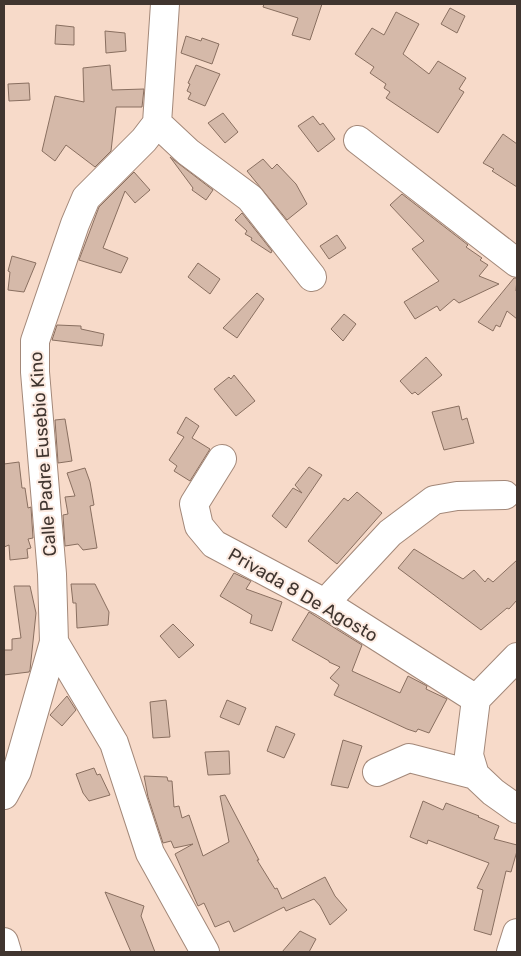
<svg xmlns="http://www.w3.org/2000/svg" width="521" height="956" viewBox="0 0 521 956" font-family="Rubik,sans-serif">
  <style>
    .building { fill: #d5b9a9; stroke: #896f60 }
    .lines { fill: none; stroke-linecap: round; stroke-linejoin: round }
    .minor-casing { stroke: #a38879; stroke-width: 30 }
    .minor { stroke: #fff; stroke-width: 28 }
    .labels { text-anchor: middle; stroke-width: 4; stroke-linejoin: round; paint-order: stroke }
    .street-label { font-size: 18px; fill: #40352f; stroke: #fceae0 }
  </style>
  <rect width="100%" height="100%" fill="#f7dac9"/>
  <path class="building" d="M264 4H322L310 40 292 35 298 18 263 7Z
    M450 8 465 16 457 33 441 24Z
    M396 12 419 24 403 54 429 74 438 61 466 78 459 89 464 92 438 133 386 98 390 92 384 88 386 84 370 73 374 67 355 54 372 28 384 35Z
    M56 25 74 27V45L55 44Z
    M105 31 125 33 126 51 106 53Z
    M186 36 201 41 202 38 219 44 212 64 181 53Z
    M110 65 112 90 144 89 142 107H116L111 151 95 167 66 145 55 161 42 151 55 96 84 102 83 68Z
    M196 65 220 74 205 106 188 99 191 93 187 91 190 84 188 83Z
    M29 83 30 100 9 101 8 84Z
    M223 113 238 132 225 143 208 123Z
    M313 116 320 125 323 123 335 139 318 152 298 126Z
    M503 134 517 144V187L492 171 494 169 483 163Z
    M170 157 213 190 206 200 192 190 193 188Z
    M263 159 272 169 277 164 296 184 307 204 287 220 247 171Z
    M134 172 150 190 135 203 125 191 103 248 128 258 121 273 79 260 99 207Z
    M402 194 468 245 466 247 482 258 480 260 488 265 479 276 499 284 459 303 454 299 440 311 437 306 415 319 404 302 439 281 412 249 424 241 390 205Z
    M242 213 272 251 271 253 251 240 252 238 245 234 247 231 235 220Z
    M337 235 346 248 329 259 320 246Z
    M12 256 36 263 24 292 8 290 10 272 8 271Z
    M198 263 220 279 210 294 188 277Z
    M514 278H517L516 291 517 292V319L507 311 500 327 496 325 493 331 478 322Z
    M257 293 264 299 237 338 223 328Z
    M344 314 356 324 343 341 331 329Z
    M57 325 81 326V329L104 334 102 346 52 340Z
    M426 357 442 375 418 395 415 392 412 394 400 381Z
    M234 375 255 401 236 416 214 389 229 377 231 379Z
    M459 406 462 420 467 418 474 443 444 450 432 412Z
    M186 417 199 426 192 438 210 449 190 481 174 471 177 466 169 460 184 437 177 433Z
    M65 419 72 461 58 463 55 420Z
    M19 462 22 488H25L28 508 31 507 33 538 28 539 31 548 27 549 28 558 10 560 9 545 4 547V464Z
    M309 467 322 475 286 528 272 516 293 488 302 493 295 485Z
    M85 468 90 482 94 505 90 506 97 548 83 550 78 544 65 546 63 515 68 514 65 497 75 496 67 473Z
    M357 492 382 513 337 564 308 541 344 498 348 501Z
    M414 549 463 579 474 570 485 582 488 578 493 582 517 560V600L509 609 507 608 481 630 398 568Z
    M234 573 251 581 246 589 282 602 272 631 250 623 252 615 220 596Z
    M71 584H95L109 612 108 625 77 628 76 603H73Z
    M14 586H30L36 613 30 670 29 672 4 675V650H12V639L21 638Z
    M309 612 362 645 352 671 400 693 408 676 427 686 426 689 447 699 429 733 418 729 416 732 407 729 334 695 339 685 330 678 340 667 329 662V661L292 640Z
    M173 624 194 645 179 658 160 636Z
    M67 696 76 710 62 726 50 715Z
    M166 700 170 737 153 738 150 702Z
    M227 700 246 708 239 725 220 717Z
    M276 726 295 734 284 758 267 751Z
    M343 740 362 746 348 788 331 785Z
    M229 751 230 774 208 775 205 752Z
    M94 768 97 775 100 774 110 795 89 801 83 793 76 774Z
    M144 776 167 777 168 781H172L174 807 179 806 182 818 189 815 203 856 229 842 220 796 225 795 259 860H257L275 889 277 888 282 899 325 877 335 896 347 910 330 925 320 906 314 899 286 911 284 907 234 932 229 921 215 927 204 903 198 906 175 854 193 844 174 848 171 841 163 843 148 797Z
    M423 801 443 810 446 803 479 816 478 817 499 826 494 839 517 845V851L511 872 506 871 491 935 474 930 483 890 477 888 489 863 428 840 427 844 410 837Z
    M105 892 144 906 141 916 155 952H131Z
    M300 931 316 939 309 952H282Z"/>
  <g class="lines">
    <g class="minor-casing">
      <path id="minor" d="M157 123 188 152 250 198 312 277
        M358 140 517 263
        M222 459 194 504 199 526 214 544 325 603 476 699
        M325 603 390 533 434 500 457 496 505 495
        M54 642 114 743 150 853 205 952
        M517 657 476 699 469 755 475 775 493 792 517 809
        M377 772 409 758 475 775
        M4 795 17 771 54 642 52 574 35 372V341L75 224 86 198 144 140 157 123 165 4
        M4 942 7 952
        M511 952 517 933"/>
    </g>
    <use href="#minor" class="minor"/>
  </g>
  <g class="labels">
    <g class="street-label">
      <text transform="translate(43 454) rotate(-94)" y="6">Calle Padre Eusebio Kino</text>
      <text transform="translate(303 595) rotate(30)" y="6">Privada 8 De Agosto</text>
    </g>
  </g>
  <rect width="521" height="956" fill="none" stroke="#40352f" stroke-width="10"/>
</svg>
